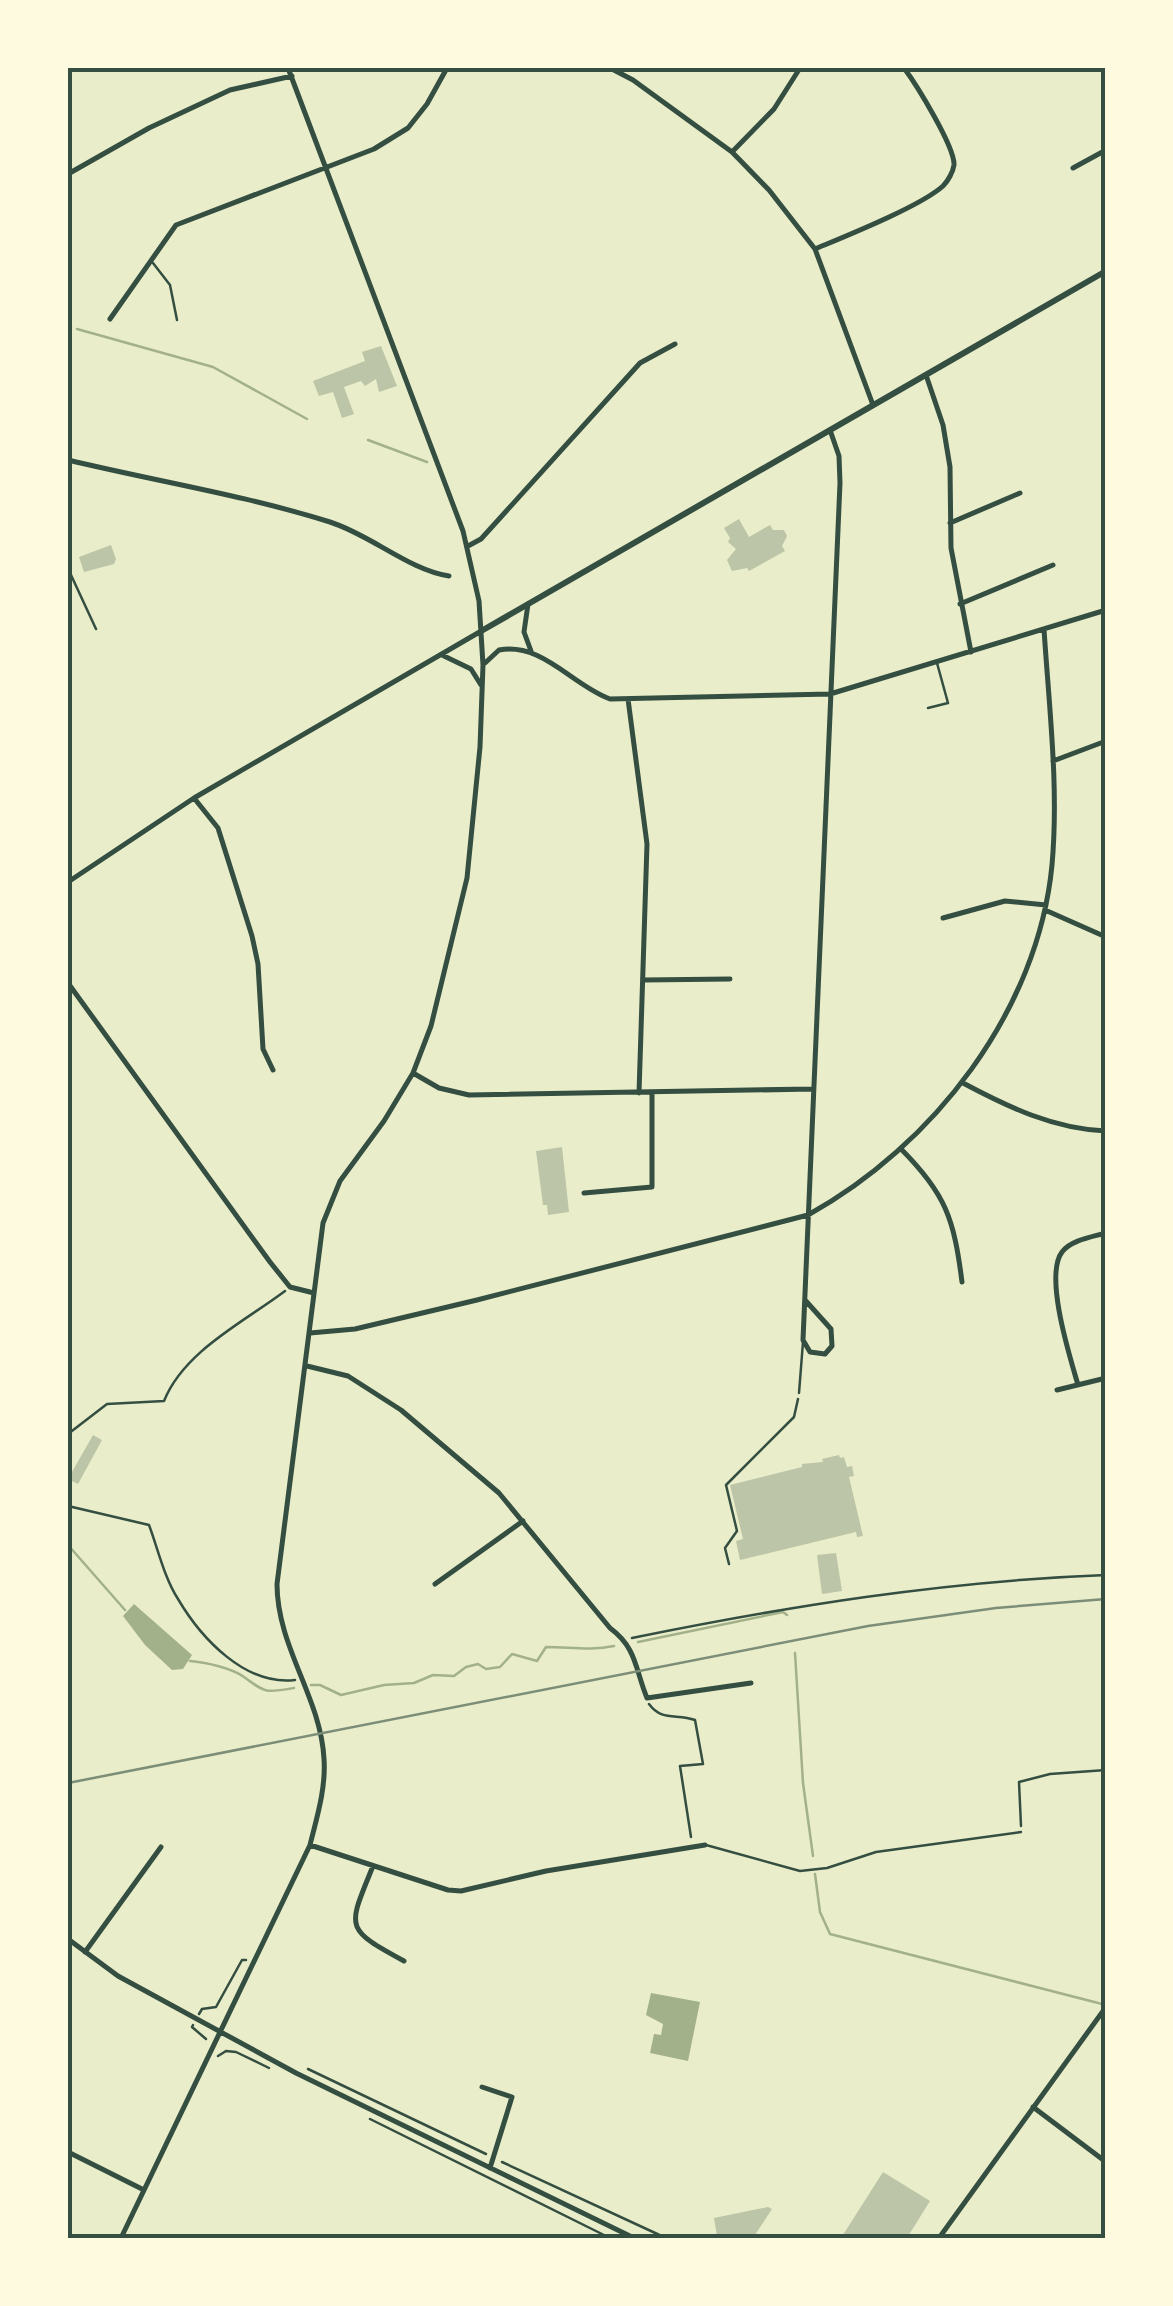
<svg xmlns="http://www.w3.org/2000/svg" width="1173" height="2306" viewBox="0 0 1173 2306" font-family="'PT Serif',serif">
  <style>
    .water { fill: #a3b18a }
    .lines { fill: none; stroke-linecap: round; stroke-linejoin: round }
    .stream { stroke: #a3b18a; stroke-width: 2.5 }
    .building { fill: #bcc5a7 }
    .path { stroke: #344e41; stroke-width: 2.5 }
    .service { stroke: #344e41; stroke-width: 2.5 }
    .minor { stroke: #344e41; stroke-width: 5 }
    .tertiary { stroke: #344e41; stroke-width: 6 }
    .rail { stroke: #7c8e77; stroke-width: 2.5 }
    .neatline { fill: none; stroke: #344e41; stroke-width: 4 }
  </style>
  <rect width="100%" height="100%" fill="#e9edc9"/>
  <path class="water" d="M134 1604 192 1655 183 1669 172 1670 145 1645 123 1616Z
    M651 1993 700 2002 688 2061 650 2053 654 2034 661 2035 663 2024 646 2015Z"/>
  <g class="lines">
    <path class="stream" d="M77 329 213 367 307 419
      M368 440 427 462
      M68 1545 125 1610
      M638 1642 783 1612 787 1615
      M795 1653 803 1783 813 1856
      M190 1661C204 1662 232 1668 244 1677 266 1693 265 1693 294 1688
      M311 1685H320L341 1695 384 1685 414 1683 433 1675 454 1676 466 1667 478 1664 486 1669 500 1667 512 1654 537 1661 546 1647C570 1647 591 1651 614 1646
      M815 1874 820 1912 830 1934 1106 2005"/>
  </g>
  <path class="building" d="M381 346 397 386 379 392 376 379 365 386 361 381 344 387 354 414 342 418 333 392 319 396 313 381 365 361 362 352Z
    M739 519 749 537 770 525 773 530H784L787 536 782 546 785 551 749 571 747 568 732 571 727 560 736 549 728 542 730 538 724 528Z
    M111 545 116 559 114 564 84 572 79 557Z
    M562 1147 569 1212 548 1215 547 1205H543L536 1151Z
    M93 1435 102 1440 78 1484 68 1479Z
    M839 1455 840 1458 844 1457 847 1467 852 1466 854 1476 849 1477 863 1536 857 1537 856 1532 740 1560 736 1541 743 1539 730 1485 802 1467V1464L823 1462 822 1459Z
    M836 1553 842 1591 822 1594 817 1555Z
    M883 2172 930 2201 907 2238H841Z
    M768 2207 772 2209 753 2238 717 2236 714 2218Z"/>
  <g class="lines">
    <path class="path" d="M68 557 71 575 96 629
      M68 1434 107 1404 164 1401C184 1351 244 1322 285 1291
      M68 1506 149 1525C158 1549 164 1577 178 1599 201 1638 245 1686 295 1680
      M729 1564 725 1548 737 1531 726 1485 794 1417 798 1399
      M632 1638C789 1606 945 1581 1106 1575
      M649 1704C662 1722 677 1713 695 1720L703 1764 680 1766 691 1837
      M1021 1826 1019 1782 1050 1774 1106 1770
      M199 2014 202 2009 216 2007 242 1960H246
      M193 2025 192 2027 206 2039
      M218 2056 226 2051 236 2052 269 2068
      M308 2069 486 2154
      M370 2119 610 2238
      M502 2162 666 2238"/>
    <path class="service" d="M153 263 170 285 177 320
      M928 708 948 703 937 663
      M799 1393 803 1342
      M706 1845 800 1871 827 1868 876 1852 1021 1832"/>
    <path class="minor" d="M610 68 633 80 732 152 769 190 815 249 873 405
      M1092 68 1106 69
      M732 152 774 109 800 68
      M1073 168 1106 150
      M68 174 149 128 230 90 292 76
      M815 249C846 236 921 206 943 186 948 181 953 172 954 165 955 147 916 84 904 68
      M110 319 176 225 374 149 408 128 427 104 447 68
      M926 375 943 425 950 467 951 548 971 652
      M68 460C155 481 244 495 330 522 371 535 409 570 449 576
      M950 523 1020 493
      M468 546 481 539 640 363 675 344
      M528 604 524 632 531 651
      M960 604 1053 565
      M444 656 471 669 481 685
      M485 663 499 650C542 642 572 685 610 699L830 694 1106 610
      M628 699 647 844 639 1093
      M1053 761 1106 741
      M194 798 218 828 252 936 258 964 263 1049 273 1070
      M68 882 194 798 483 630
      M1045 910 1106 937
      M943 918 1005 901 1046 905
      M643 980 730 979
      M68 983 270 1262 290 1287 314 1293
      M413 1073 439 1088 469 1095 812 1089
      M963 1083C1008 1107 1054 1129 1106 1131
      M901 1149C946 1194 954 1219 962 1282
      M584 1193 652 1187V1093
      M805 1300 831 1329 832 1346 825 1354 810 1352 803 1340 840 483 839 456 830 430
      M310 1333 355 1329 477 1300 808 1215C933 1146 1038 1011 1052 865 1059 787 1049 707 1044 629
      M307 1366 348 1376 401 1410 499 1493 610 1628C637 1648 635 1669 647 1698L751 1683
      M1078 1385C1070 1357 1044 1276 1062 1252 1071 1240 1092 1237 1106 1233
      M1057 1390 1106 1378
      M435 1584 523 1521
      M310 1845 448 1890 461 1891 546 1871 705 1845
      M373 1866C348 1928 343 1928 404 1961
      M68 1939 118 1976 296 2073 634 2238
      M85 1952 161 1847
      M482 2087 512 2097 490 2168
      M1033 2107 1106 2162
      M68 2152 142 2189
      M121 2238 310 1845C317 1817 326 1788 324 1759 321 1698 277 1647 277 1584L323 1223 340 1181 384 1121 413 1073 431 1026 467 878 480 747 483 665 479 601 463 531 288 68
      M939 2238 1106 2007"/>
    <path class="tertiary" d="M483 630 1106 271"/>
    <path class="rail" d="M68 1783 868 1626 996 1608 1106 1599"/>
  </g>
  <rect width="1173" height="2306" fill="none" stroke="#fefae0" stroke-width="140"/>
  <rect x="70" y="70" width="1033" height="2166" class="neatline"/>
</svg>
